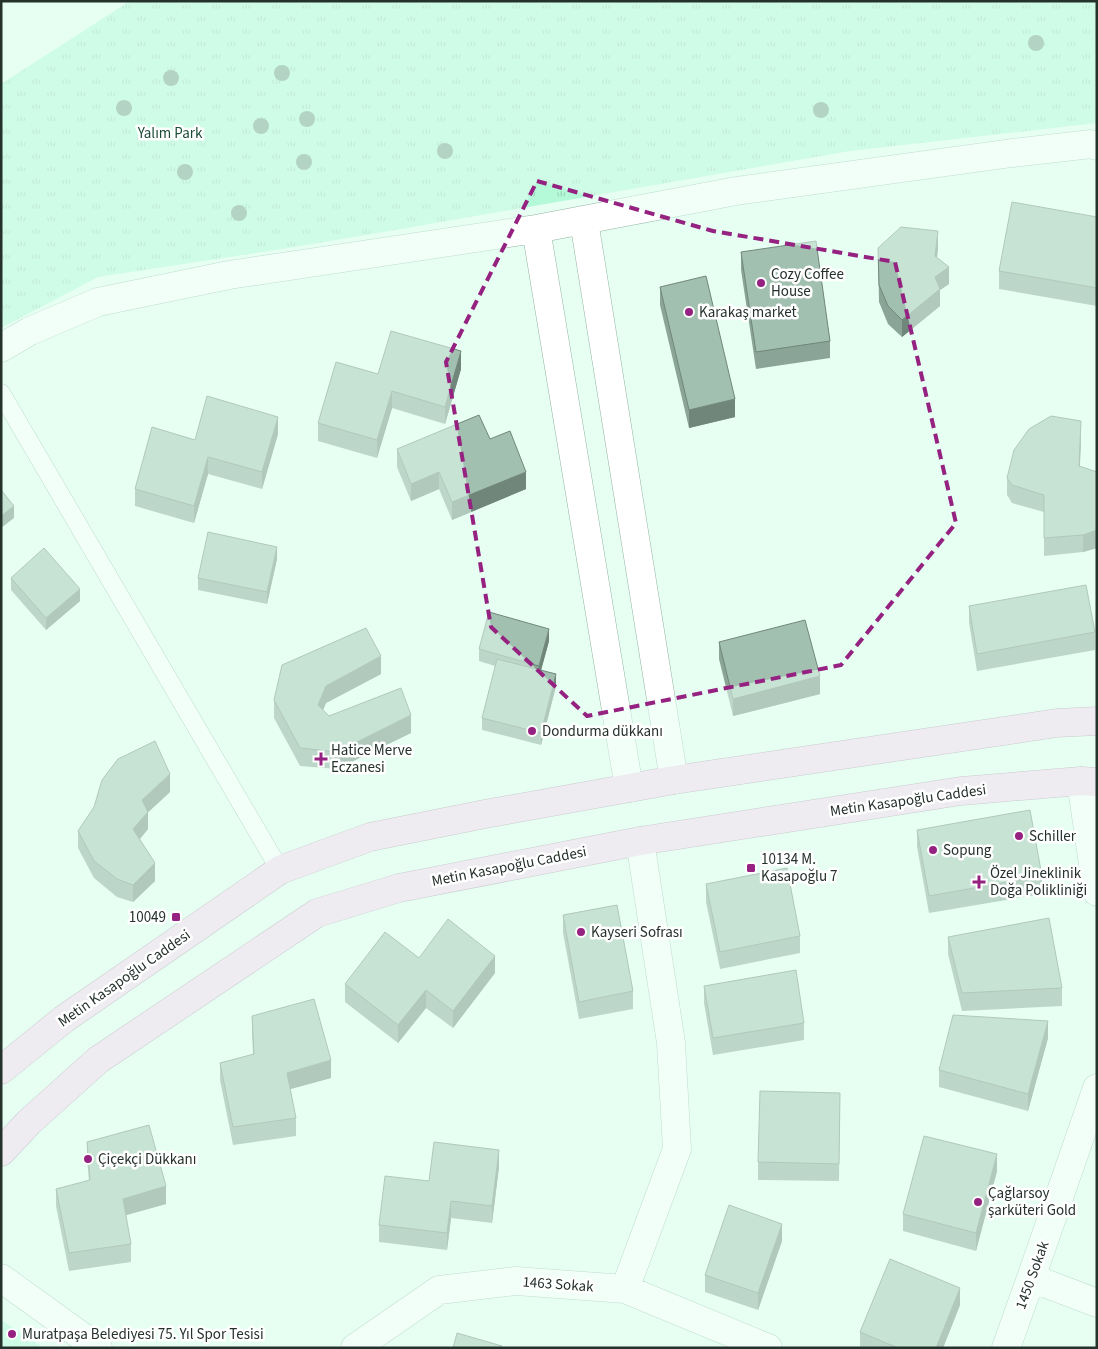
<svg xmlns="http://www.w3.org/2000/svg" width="1098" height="1349" viewBox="0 0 1098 1349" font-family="'Source Sans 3',sans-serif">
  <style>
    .park { fill: url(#park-tufts) }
    .pitch { fill: #b4f9d8 }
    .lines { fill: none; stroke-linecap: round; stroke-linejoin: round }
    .lane-casing { stroke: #95b3a4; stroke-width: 19 }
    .street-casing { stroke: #95b3a4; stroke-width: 29 }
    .primary-casing { stroke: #ac8aa4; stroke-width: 29 }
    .lane { stroke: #fff; stroke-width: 18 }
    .street { stroke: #fff; stroke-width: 28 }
    .primary { stroke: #f8d6ef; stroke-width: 28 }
    .tree { fill: #779d8c }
    .wall { fill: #8aa597 }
    .shaded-wall { fill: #71867b }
    .building { fill: #a1c0b0; stroke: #71867b }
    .marked { fill: none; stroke: #952281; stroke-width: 4; stroke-dasharray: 10 6; stroke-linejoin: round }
    .poi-dot { fill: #952281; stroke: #fff; stroke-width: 2 }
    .labels { text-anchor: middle; stroke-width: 5; stroke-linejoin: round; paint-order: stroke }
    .park-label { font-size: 15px; fill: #1d4c39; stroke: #fff }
    .poi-label { font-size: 15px; fill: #25312b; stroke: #fff; text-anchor: start }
    .street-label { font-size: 15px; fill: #25312b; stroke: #fff }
  </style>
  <defs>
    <pattern id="park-tufts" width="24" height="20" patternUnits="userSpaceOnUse" patternTransform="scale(1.25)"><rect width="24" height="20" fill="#b4f9d8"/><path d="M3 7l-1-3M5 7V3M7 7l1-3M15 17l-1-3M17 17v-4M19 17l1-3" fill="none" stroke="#9bd6ba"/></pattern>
  </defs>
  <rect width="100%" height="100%" fill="#e6fff2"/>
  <path class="park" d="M130 1H1097V123L850 151 378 233 282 249 98 277 1 328V84Z"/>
  <path class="pitch" d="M1 1320 44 1348H1Z"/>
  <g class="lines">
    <g class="lane-casing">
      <path id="lane" d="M1 393 280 870"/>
    </g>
    <g class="street-casing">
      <path id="street" d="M584 221 674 780
        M536 229 629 788
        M1 348 30 331 98 302 229 275 536 229 736 191 1012 153 1091 144 1097 146
        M1081 781 1097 892
        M1 1278 98 1348
        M1031 1278 1097 1303
        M625 1289 677 1149 671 1043 640 841
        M355 1348 439 1290 516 1281 625 1289 768 1348
        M1006 1348 1031 1278 1097 1088"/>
    </g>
    <g class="primary-casing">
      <path id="primary" d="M1 1070 64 1019 280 870 370 837 485 814 674 780 1057 723 1097 721
        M1 1152 29 1122 98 1060 317 913 399 888 640 841 961 791 1081 781 1097 782"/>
    </g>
    <use href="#lane" class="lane"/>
    <use href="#street" class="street"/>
    <use href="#primary" class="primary"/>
  </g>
  <g class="tree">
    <circle cx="1036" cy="43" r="8"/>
    <circle cx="282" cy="73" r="8"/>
    <circle cx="171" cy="78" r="8"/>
    <circle cx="124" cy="108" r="8"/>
    <circle cx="821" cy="110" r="8"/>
    <circle cx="307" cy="119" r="8"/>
    <circle cx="261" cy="126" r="8"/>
    <circle cx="445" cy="151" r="8"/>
    <circle cx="304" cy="162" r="8"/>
    <circle cx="185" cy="172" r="8"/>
    <circle cx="239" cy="213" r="8"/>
  </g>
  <path class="wall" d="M1097 217V306L999 289V271Z
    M878 248H938L937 258 949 284 940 290V306L902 337 888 324 879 302Z
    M741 252 830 341V358L756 369 741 270Z
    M660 287 735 417 689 428 660 305Z
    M461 369 445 424 392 408 377 458 318 441V423L378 374Z
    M278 434 262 489 208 474 194 523 135 506V489L195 440Z
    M490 439 526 489 452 520 439 489 411 501 397 467V449Z
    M1081 439 1080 466 1097 472V548L1083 552 1044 556V512L1012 503 1007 495V478Z
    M277 559 267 604 198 590V578Z
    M11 578 80 601 46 630 11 590Z
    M969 606 1095 632V650L977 671 969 623Z
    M549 641 541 670 556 686 541 745 482 730V718L495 666 479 661V649Z
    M719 642 820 694 733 716 719 659Z
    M381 674 326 703 323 710 329 716 411 733 337 769 300 766 274 718V700Z
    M170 792 148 812V829L140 839 155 881 133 902 117 897 94 878 78 848V831Z
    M917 830 1042 876V894L929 913 917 847Z
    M706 884 800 936V953L720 969 706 902Z
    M563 915 633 991V1009L579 1019 563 933Z
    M948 937 1062 988V1006L962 1011 948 954Z
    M419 958 495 973 453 1028 426 1008 398 1043 345 1002V984Z
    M704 986 804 1023V1040L713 1055 704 1003Z
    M252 1016 331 1078 290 1089 296 1118V1136L233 1145 220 1080V1063L253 1055 252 1033Z
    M1048 1038 1028 1111 939 1087V1070Z
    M840 1093 839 1181 758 1180V1162Z
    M87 1142 166 1204 126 1215 131 1244V1262L69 1271 56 1206V1189L89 1181 87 1159Z
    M499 1167 492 1223 451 1218 447 1250 379 1242V1225L429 1181Z
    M997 1171 976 1251 903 1231V1214Z
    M782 1241 758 1310 705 1292V1275Z
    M960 1305 943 1348H860V1332Z"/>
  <path class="shaded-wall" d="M938 231V248L935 274V256Z
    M949 267V284L940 290V306L902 337V320L935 277Z
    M461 351V369L445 424V407Z
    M392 391V408L377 458V440Z
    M735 399V417L689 428V410Z
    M278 417V434L262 489V472Z
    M1081 421V439L1079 483V466Z
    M208 457V474L194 523V506Z
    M439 472V489L411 501V484Z
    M526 472V489L452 520V502Z
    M14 506V518L1 528V516Z
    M1097 530V548L1083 552V535Z
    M277 547V559L267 604V592Z
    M80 589V601L46 630V618Z
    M549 629V641L539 678V666Z
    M381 656V674L326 703 318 722V705L326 686Z
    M556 674V686L541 745V733Z
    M820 676V694L733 716V699Z
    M411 715V733L337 769V752Z
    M170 774V792L142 818V800Z
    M148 812V829L133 847V829Z
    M155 863V881L133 902V885Z
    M495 956V973L453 1028V1011Z
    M426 990V1008L398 1043V1025Z
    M1048 1021V1038L1028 1111V1094Z
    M331 1060V1078L287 1090V1073Z
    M499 1150V1167L492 1223V1206Z
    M997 1154V1171L976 1251V1233Z
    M166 1186V1204L123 1216V1199Z
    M451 1201V1218L447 1250V1233Z
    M782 1224V1241L758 1310V1293Z
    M960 1288V1305L943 1348H936Z"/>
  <path class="building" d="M1012 202 1097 217V288L999 271Z
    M901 227 938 231 935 256 949 267 935 277 940 289 902 320 888 306 879 285 878 248Z
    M816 241 830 341 756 352 741 252Z
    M706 276 735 399 689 410 660 287Z
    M391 331 461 351 445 407 392 391 377 440 318 423 336 362 378 374Z
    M207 396 278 417 262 472 208 457 194 506 135 489 152 427 195 440Z
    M479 415 490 439 510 431 526 472 452 502 439 472 411 484 397 449Z
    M1051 416 1081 421 1079 466 1097 472V530L1083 535 1044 538V495L1012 485 1007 478 1014 450 1029 429Z
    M1 490 14 506 1 516Z
    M208 532 277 547 267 592 198 578Z
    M44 548 80 589 46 618 11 578Z
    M1086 585 1095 632 977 654 969 606Z
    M489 612 549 629 539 666 479 649Z
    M805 620 820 676 733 699 719 642Z
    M366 628 381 656 326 686 318 705 329 716 401 688 411 715 337 752 300 748 274 700 282 665Z
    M497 659 556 674 541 733 482 718Z
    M155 741 170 774 142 800 148 812 133 829 155 863 133 885 117 879 94 861 78 831 94 807 102 780 118 759Z
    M1030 810 1042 876 929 896 917 830Z
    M787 868 800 936 720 952 706 884Z
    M617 905 633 991 579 1002 563 915Z
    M1049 918 1062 988 962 993 948 937Z
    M448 919 495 956 453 1011 426 990 398 1025 345 984 385 932 419 958Z
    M796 970 804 1023 713 1038 704 986Z
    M314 999 331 1060 287 1073 296 1118 233 1127 220 1063 254 1054 252 1016Z
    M953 1015 1048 1021 1028 1094 939 1070Z
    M760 1091 840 1093 839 1164 758 1162Z
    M149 1125 166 1186 123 1199 131 1244 69 1253 56 1189 90 1180 87 1142Z
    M924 1136 997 1154 976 1233 903 1214Z
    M434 1142 499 1150 492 1206 451 1201 447 1233 379 1225 385 1176 429 1181Z
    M729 1205 782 1224 758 1293 705 1275Z
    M890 1259 960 1288 936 1348H898L860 1332Z
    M457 1333 502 1346 501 1348H453Z"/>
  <path d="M0 0H1098V1349H0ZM537 181 713 231 895 262 956 523 841 665 587 716 491 627 446 362Z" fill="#e6fff2" fill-opacity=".55" fill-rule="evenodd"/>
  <path class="marked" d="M537 181 713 231 895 262 956 523 841 665 587 716 491 627 446 362Z"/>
  <g class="poi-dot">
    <circle cx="761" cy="283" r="5"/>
    <circle cx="689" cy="312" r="5"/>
    <circle cx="532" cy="731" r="5"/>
    <path d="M318.5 751.5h5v5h5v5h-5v5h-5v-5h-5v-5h5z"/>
    <circle cx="1019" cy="836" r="5"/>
    <circle cx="933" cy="850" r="5"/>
    <rect x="746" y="863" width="10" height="10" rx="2.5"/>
    <path d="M976.5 874.5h5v5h5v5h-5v5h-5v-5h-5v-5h5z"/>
    <rect x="171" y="912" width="10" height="10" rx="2.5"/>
    <circle cx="581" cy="932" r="5"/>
    <circle cx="88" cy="1159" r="5"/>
    <circle cx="978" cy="1202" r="5"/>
    <circle cx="12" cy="1334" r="5"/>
  </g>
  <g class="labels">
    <g class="park-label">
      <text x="170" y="138">Yalım Park</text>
    </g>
    <g class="poi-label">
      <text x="771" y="279">Cozy Coffee<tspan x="771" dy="17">House</tspan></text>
      <text x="699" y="317">Karakaş market</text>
      <text x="542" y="736">Dondurma dükkanı</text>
      <text x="331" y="755">Hatice Merve<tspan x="331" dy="17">Eczanesi</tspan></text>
      <text x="1029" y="841">Schiller</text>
      <text x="943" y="855">Sopung</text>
      <text x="761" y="864">10134 M.<tspan x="761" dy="17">Kasapoğlu 7</tspan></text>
      <text x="990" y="878">Özel Jineklinik<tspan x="990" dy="17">Doğa Polikliniği</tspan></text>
      <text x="166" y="922" text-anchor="end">10049</text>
      <text x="591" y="937">Kayseri Sofrası</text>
      <text x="98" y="1164">Çiçekçi Dükkanı</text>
      <text x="988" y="1198">Çağlarsoy<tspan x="988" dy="17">şarküteri Gold</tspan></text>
      <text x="22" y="1339">Muratpaşa Belediyesi 75. Yıl Spor Tesisi</text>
    </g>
    <g class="street-label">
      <text transform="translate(908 800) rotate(-8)" y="5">Metin Kasapoğlu Caddesi</text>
      <text transform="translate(509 866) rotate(-11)" y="5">Metin Kasapoğlu Caddesi</text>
      <text transform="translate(124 978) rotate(-35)" y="5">Metin Kasapoğlu Caddesi</text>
      <text transform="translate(1032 1275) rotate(-70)" y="5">1450 Sokak</text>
      <text transform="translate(558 1284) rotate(4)" y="5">1463 Sokak</text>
    </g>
  </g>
  <rect width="1098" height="1349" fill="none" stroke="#25312b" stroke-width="5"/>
</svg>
